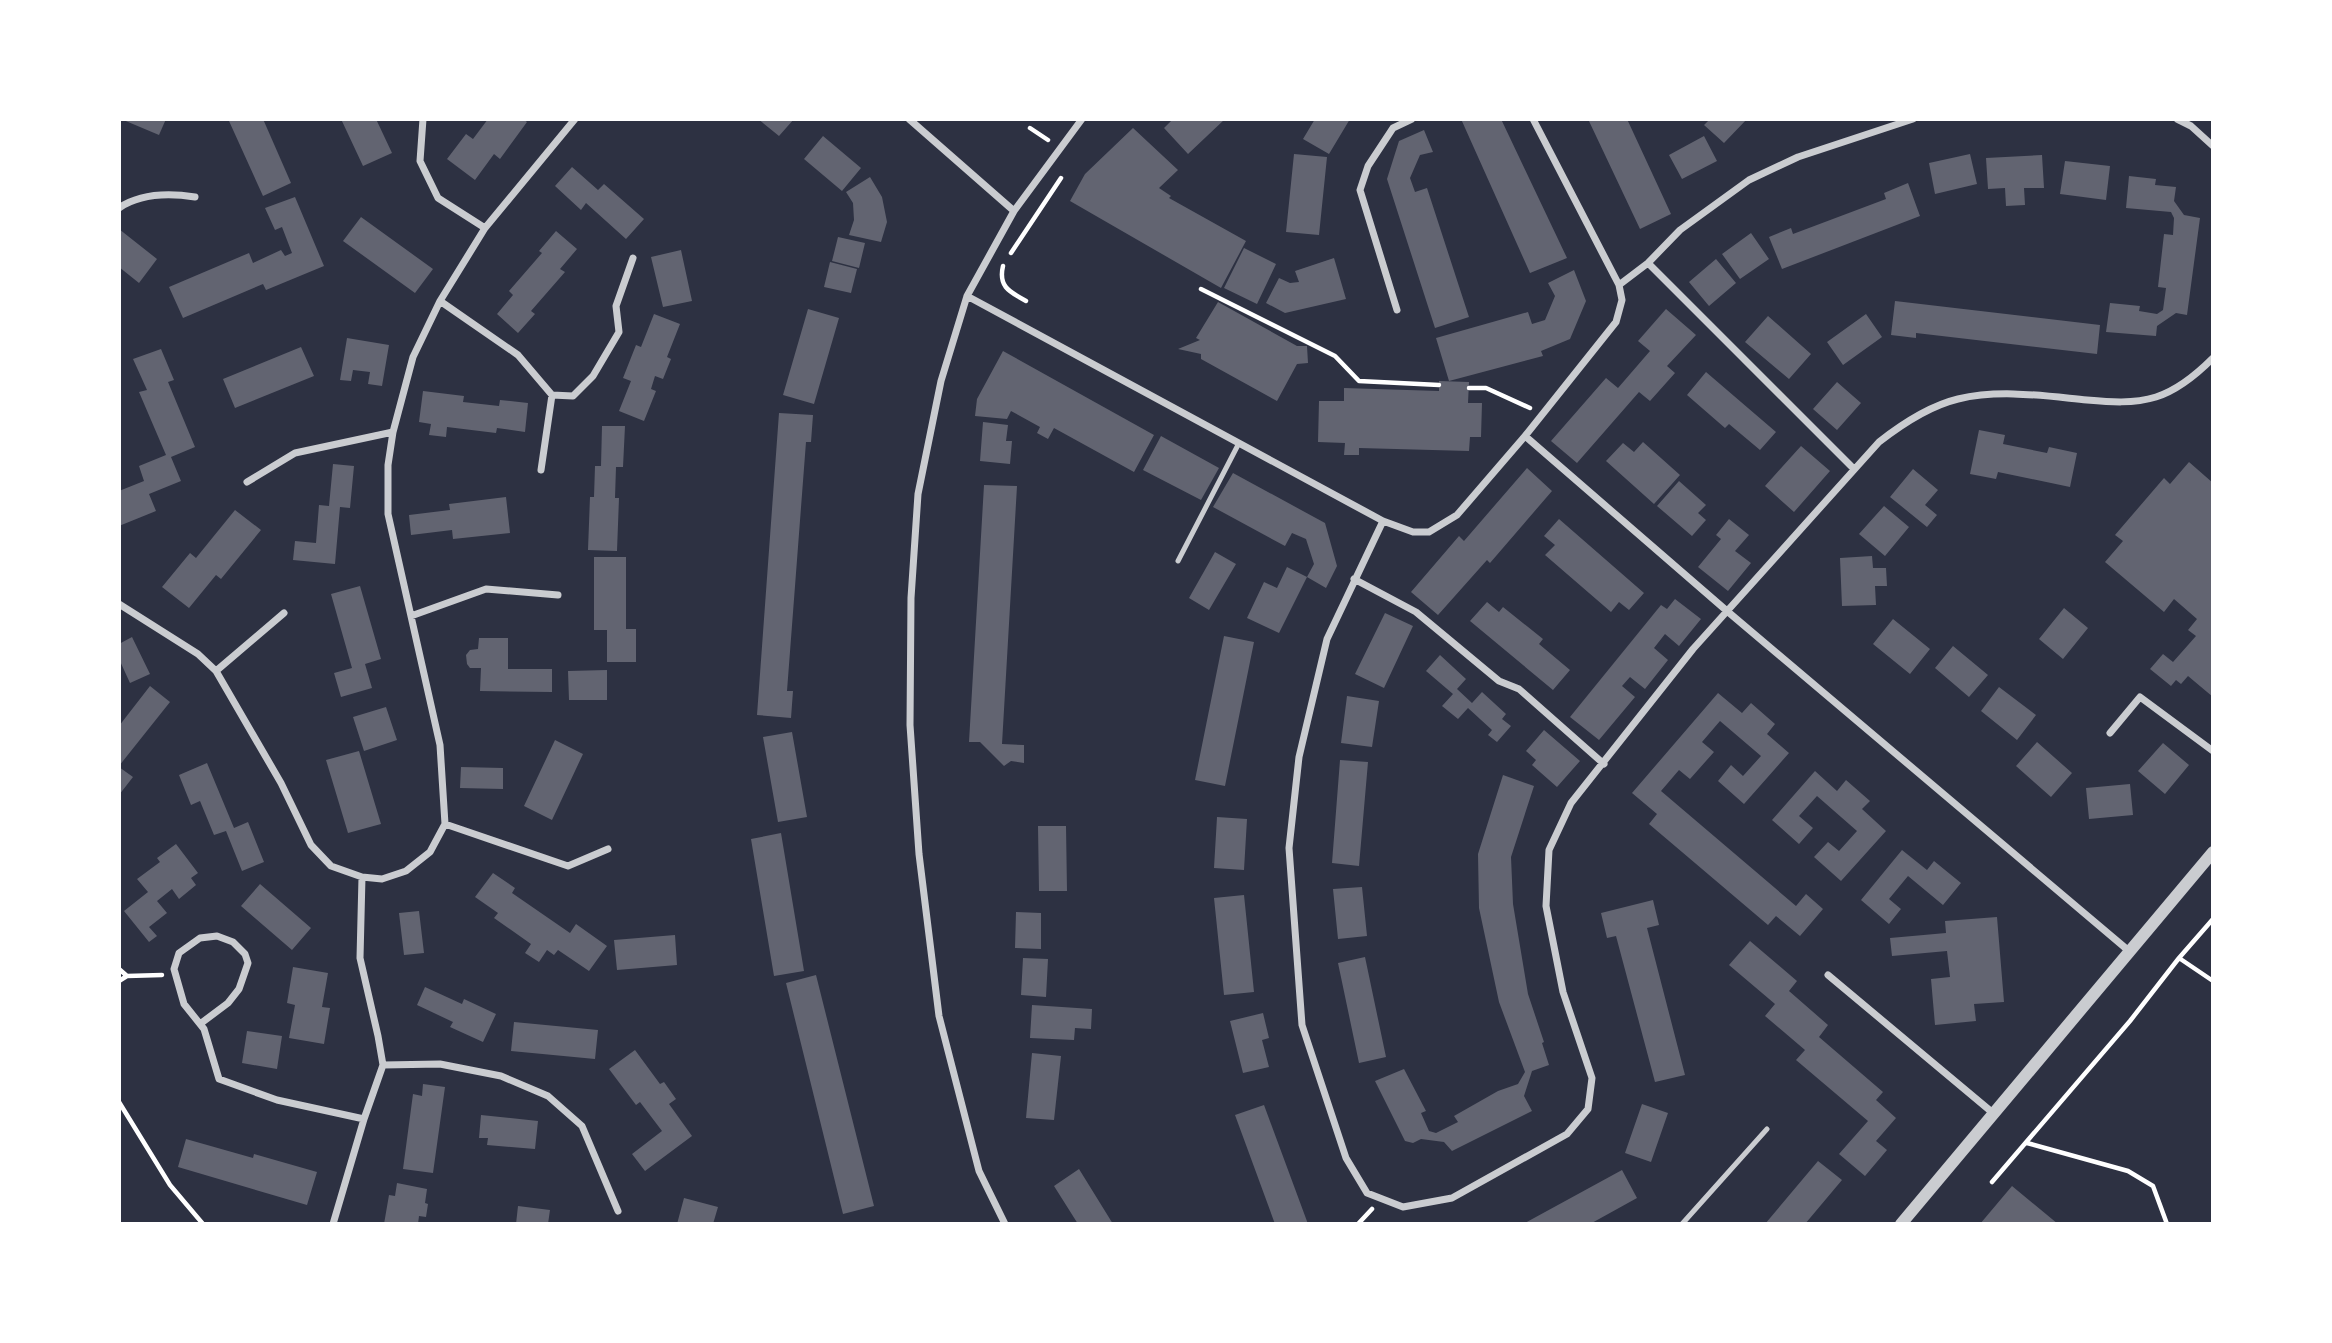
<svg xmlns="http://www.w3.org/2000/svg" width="2332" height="1343" viewBox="0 0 2332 1343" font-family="'DM Sans',sans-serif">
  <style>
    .building { fill: #626471 }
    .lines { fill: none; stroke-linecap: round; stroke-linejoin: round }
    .path { stroke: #fff; stroke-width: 4.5 }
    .service { stroke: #caccd0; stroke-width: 5 }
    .minor { stroke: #caccd0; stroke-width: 7 }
    .tertiary { stroke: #caccd0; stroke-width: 12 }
  </style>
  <rect width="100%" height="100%" fill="#2d3142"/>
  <path class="building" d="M121 119H166L159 135Z
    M234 119H263L291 183 263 196 229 121Z
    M341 119H376L392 153 363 166Z
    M488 119H523L527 122 500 159 494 154 475 180 447 159 466 134 473 139Z
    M758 119H794L779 136Z
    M1173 119H1225L1188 154 1164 128Z
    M1315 119H1350L1329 154 1303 139Z
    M1461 119H1501L1567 258 1530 273Z
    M1588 119H1627L1671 214 1640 229Z
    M1710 119H1747L1724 143 1704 125Z
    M1133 128 1178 170 1159 188 1171 196 1169 198 1246 241 1221 288 1070 201 1085 174Z
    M1424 130 1433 152 1420 155 1410 178 1415 192 1427 188 1469 317 1435 328 1387 179 1399 141Z
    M823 136 861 168 842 191 804 159Z
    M1704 136 1717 161 1682 179 1669 155Z
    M1294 154 1327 157 1319 235 1286 232Z
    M1970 154 1977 184 1935 194 1929 163Z
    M2042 155 2044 188H2024L2025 205 2006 206 2005 188 1988 189 1986 158Z
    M2065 161 2110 166 2106 200 2060 194Z
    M572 167 598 190 604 184 644 219 626 239 586 203 581 210 555 186Z
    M2129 176 2156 179 2155 185 2176 187 2174 201 2184 215 2200 218 2187 315 2176 313 2157 326 2156 336 2106 332 2110 303 2140 306 2139 311 2157 314 2163 310 2166 288 2158 287 2164 234 2173 235 2174 218 2171 212 2126 208Z
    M870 177 882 197 887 222 881 242 849 235 854 220 853 203 846 192Z
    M1908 183 1920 216 1782 269 1769 237 1791 228 1793 234 1886 199 1884 193Z
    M295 197 324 266 266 290 263 284 183 318 169 287 249 253 253 263 281 250 285 256 292 253 282 227 275 230 265 208Z
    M361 217 433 269 415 293 343 241Z
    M119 229 157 259 139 283 119 267Z
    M556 231 577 249 560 269 565 272 531 311 535 314 518 333 497 314 513 295 509 291 542 253 539 251Z
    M1751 233 1769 259 1740 279 1722 254Z
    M838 237 865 243 859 268 832 261Z
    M1244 248 1276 264 1257 304 1224 288Z
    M681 250 692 301 663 307 651 257Z
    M1334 258 1346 299 1285 313 1266 303 1279 278 1290 283 1299 282 1295 271Z
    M1716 259 1736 283 1709 306 1689 282Z
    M830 262 857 269 851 293 824 287Z
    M1574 270 1586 301 1570 339 1541 351 1543 356 1449 381 1436 338 1528 312 1532 324 1545 320 1555 296 1548 283Z
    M1895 301 2100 325 2097 354 1916 333V338L1891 335Z
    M1218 302 1297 346H1307L1308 363 1297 364 1277 401 1201 359V354L1178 349 1200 340 1196 338Z
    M808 309 839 318 814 404 783 395Z
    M1666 309 1696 335 1667 366 1675 373 1650 401 1639 392 1577 463 1551 441 1606 378 1618 388 1650 351 1638 341Z
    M654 314 680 324 667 357 671 359 663 379 655 376 651 389 656 391 644 421 619 411 631 381 623 378 636 345 641 347Z
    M1866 314 1882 337 1843 365 1827 342Z
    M1768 316 1811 354 1789 379 1745 342Z
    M347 338 389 345 382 386 368 384 370 372 353 370 351 381 340 380Z
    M301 347 314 376 235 408 223 379Z
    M161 349 174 380 168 382 195 447 171 457 181 481 149 494 156 511 119 526V491L144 481 139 466 166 455 139 392 147 390 133 359Z
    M1003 351 1154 435 1134 472 1054 428 1048 439 1037 433 1040 427 1011 411 1007 419 975 416 977 399Z
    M1706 372 1776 432 1760 450 1729 424 1725 428 1687 395Z
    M1439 381 1469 382 1468 403H1482L1481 437H1470L1469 451 1359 448V455H1344L1345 443 1318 442 1319 401H1344V388L1439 391Z
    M1837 382 1861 403 1837 430 1813 409Z
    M423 391 464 396 463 402 499 406 500 400 528 403 525 432 497 428 496 433 447 427 446 437 429 435 431 424 419 422Z
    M779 413 813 415 811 442H806L787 691H793L791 718 757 715Z
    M983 422 1008 425 1006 441H1012L1010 464 980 461Z
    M602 426H625L623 467H616L615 498H619L617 551 588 550 590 497H594L595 466H601Z
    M1979 430 2005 435 2003 444 2047 453 2049 447 2077 453 2070 487 1998 472 1996 479 1970 474Z
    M1161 436 1219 468 1201 500 1143 470Z
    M1643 442 1680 475 1654 504 1606 461 1623 443 1634 452Z
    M1801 446 1830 471 1794 512 1765 486Z
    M2189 462 2213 483V697L2188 676 2181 684 2176 680 2171 686 2150 669 2163 654 2173 662 2196 636 2188 630 2197 619 2174 599 2164 612 2105 562 2123 541 2115 535 2164 478 2170 484Z
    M333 464 354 466 350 508 340 507 335 564 293 560 295 541 316 543 319 505 329 506Z
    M1527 468 1552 491 1490 563 1487 560 1438 615 1411 592 1459 536 1464 541Z
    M1913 469 1938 490 1925 505 1937 515 1927 527 1890 497Z
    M1233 473 1325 523 1337 566 1326 588 1307 577 1279 633 1247 618 1264 582 1277 588 1287 567 1307 577 1314 564 1306 539 1292 533 1285 546 1213 507Z
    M1679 481 1706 505 1698 513 1706 520 1692 536 1657 506Z
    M984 485 1017 486 1002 744 1024 745V763L1011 761 1004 766 980 742H969Z
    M506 497 510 533 453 539 452 530 411 535 409 515 450 510 449 504Z
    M1884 506 1909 527 1885 556 1859 534Z
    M235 510 261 530 221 579 216 575 189 608 162 587 190 553 196 558Z
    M1559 519 1644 593 1629 610 1619 602 1611 612 1545 555 1555 545 1544 536Z
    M1729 519 1749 535 1735 551 1751 563 1728 591 1698 567 1721 539 1716 535Z
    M1215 552 1236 564 1209 610 1189 598Z
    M1872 556 1873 568H1886L1887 586H1875L1876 605 1842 606 1840 558Z
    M594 557H626V629H636V662H607V630H594Z
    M360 586 381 659 365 664 372 688 341 697 334 673 352 668 331 594Z
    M1675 599 1701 619 1679 646 1665 634 1654 648 1668 660 1645 689 1630 677 1622 686 1635 697 1599 740 1570 717 1661 605 1667 609Z
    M1487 602 1499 612 1503 607 1543 639 1539 644 1570 670 1553 690 1470 621Z
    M2064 608 2088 628 2063 659 2039 639Z
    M1385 613 1413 626 1384 688 1355 674Z
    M1893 619 1930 649 1910 674 1873 644Z
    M1224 636 1254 642 1225 786 1195 780Z
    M132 637 150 674 130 683 119 659V644Z
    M479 638H508V669H552V692L480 691 481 668H470L467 664 466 655 470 650 478 649Z
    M1953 646 1988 675 1969 697 1935 668Z
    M1440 655 1466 679 1457 689 1472 703 1482 692 1506 714 1502 719 1511 726 1497 742 1488 735 1492 730 1468 708 1458 719 1442 706 1453 694 1426 671Z
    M607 670V700H569L568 671Z
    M150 686 170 702 119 766V726Z
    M1999 687 2036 715 2017 740 1981 711Z
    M1718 693 1742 713 1751 703 1775 724 1767 734 1789 753 1744 804 1718 781 1731 765 1743 776 1761 756 1720 721 1702 742 1714 752 1690 779 1679 770 1661 791 1796 906 1806 894 1823 909 1800 936 1776 916 1768 925 1649 824 1657 814 1632 793Z
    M1347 696 1379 701 1372 747 1341 743Z
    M386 707 397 740 364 751 353 717Z
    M1544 730 1580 761 1557 787 1532 765 1536 760 1526 751Z
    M792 732 807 817 778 822 763 737Z
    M555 740 583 754 552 820 524 806Z
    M2037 742 2072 773 2051 797 2016 766Z
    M2163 743 2189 765 2165 794 2138 771Z
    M359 751 381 824 348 833 326 760Z
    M1340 760 1368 762 1359 866 1332 863Z
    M207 763 234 828 248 822 264 862 242 871 226 831 214 835 200 801 191 805 179 775Z
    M119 767 133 777 119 795Z
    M461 767 503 768V789L460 788Z
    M1815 771 1837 791 1846 780 1870 801 1862 809 1886 831 1841 881 1814 857 1828 842 1839 851 1857 831 1817 796 1799 816 1813 828 1799 844 1772 820Z
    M1503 775 1534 786 1511 857 1513 904 1528 994 1544 1042 1542 1043 1549 1065 1532 1071 1524 1096 1532 1111 1452 1151 1444 1142 1421 1139 1413 1143 1405 1141 1375 1081 1404 1069 1426 1111 1421 1113 1429 1131 1436 1133 1458 1122 1454 1116 1498 1091 1518 1084 1525 1072 1499 1002 1479 908 1478 854Z
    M2130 784 2133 815 2089 819 2086 788Z
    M1217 817 1247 819 1244 870 1214 868Z
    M1038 826H1066L1067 891H1039Z
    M781 833 804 971 774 976 751 839Z
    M176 844 198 873 191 878 196 885 179 899 172 889 157 901 167 913 149 927 157 936 149 942 124 911 148 892 137 879 160 862 157 858Z
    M1902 850 1927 870 1934 861 1961 883 1943 905 1908 876 1889 899 1901 909 1889 924 1861 900Z
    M493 873 515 888 512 893 570 933 576 924 607 946 589 971 558 950 554 955 547 950 539 962 525 953 531 944 494 918 498 913 475 897Z
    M260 884 311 928 292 950 241 906Z
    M1362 887 1367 936 1338 939 1333 889Z
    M1244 895 1254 992 1224 995 1214 898Z
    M1653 900 1659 925 1647 928 1685 1075 1655 1082 1616 936 1607 938 1601 913Z
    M419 911 424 953 404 955 399 913Z
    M1016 912 1041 913V949L1015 948Z
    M1997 917 2004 1002 1974 1004 1976 1021 1935 1025 1931 979 1950 977 1947 951 1892 956 1890 938 1946 933 1945 921Z
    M675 935 677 965 617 970 614 940Z
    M1750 941 1797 981 1789 991 1828 1025 1819 1037 1883 1092 1876 1100 1896 1118 1876 1141 1887 1150 1865 1176 1839 1154 1868 1121 1796 1060 1805 1050 1765 1016 1775 1004 1729 965Z
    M1365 957 1386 1057 1359 1063 1338 963Z
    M1023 958 1048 959 1046 997 1021 995Z
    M293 967 328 973 322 1007 330 1008 324 1044 289 1038 295 1005 287 1003Z
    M816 975 874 1206 843 1214 786 983Z
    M425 987 462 1004 464 999 496 1014 483 1042 450 1027 453 1022 417 1005Z
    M1032 1005 1092 1009 1091 1029 1075 1028 1074 1040 1030 1038Z
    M1263 1013 1269 1038 1262 1040 1269 1067 1243 1073 1230 1021Z
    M514 1022 598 1030 595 1059 511 1051Z
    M247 1031 282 1036 277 1069 242 1063Z
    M635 1050 660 1084 664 1082 676 1099 669 1104 692 1136 645 1171 632 1154 662 1131 640 1102 636 1105 609 1069Z
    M1032 1053 1061 1056 1054 1120 1026 1118Z
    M423 1084 445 1087 433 1173 403 1169 413 1094 422 1096Z
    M1642 1104 1668 1113 1651 1162 1625 1153Z
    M1264 1105 1308 1224H1275L1235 1115Z
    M481 1115 538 1121 535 1149 487 1145 488 1138H479Z
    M186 1139 253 1158 254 1154 317 1172 307 1205 178 1167Z
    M1818 1161 1842 1180 1805 1224H1765Z
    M1079 1169 1113 1224H1078L1054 1186Z
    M1622 1170 1637 1198 1590 1224H1523Z
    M397 1183 427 1189 425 1203 428 1204 426 1217 419 1216 418 1224H384L389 1195 395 1196Z
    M2012 1186 2058 1224H1980Z
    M684 1198 718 1207 713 1224H677Z
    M518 1206 550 1210 548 1224H516Z"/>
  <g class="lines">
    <path class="path" d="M1030 128 1048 140
      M1011 253 1061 178
      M1003 266C998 287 1010 292 1026 301
      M1201 289 1335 356 1359 381 1439 385
      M1469 388H1486L1530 408
      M2179 958 2213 919
      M119 969 127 976 119 981
      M127 976 162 975
      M119 1102 170 1185 203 1224
      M2027 1143 2128 1171 2153 1186 2167 1224
      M1992 1182 2130 1021 2179 958 2213 981
      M1358 1224 1372 1209"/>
    <path class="service" d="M1178 561 1239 443
      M1682 1224 1767 1129"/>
    <path class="minor" d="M423 119 420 161 438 198 485 228
      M909 119 1014 211
      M1533 119 1619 285
      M2177 119 2191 126 2213 146
      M119 208C141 193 169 193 195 197
      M1648 263 1854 469
      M967 296 1383 521 1413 532H1429L1457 515 1525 436 1616 322 1622 300 1619 285 1648 263 1680 230 1749 180 1798 157 1913 119
      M440 301 518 355 552 395 573 396 593 376 619 332 616 306 633 258
      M1397 310 1360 190 1368 166 1393 128 1412 119
      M1525 436 1727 611 2129 951
      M541 470 552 395
      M247 482 295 453 393 432
      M1383 521 1327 639 1299 757 1289 848 1302 1025 1346 1158 1367 1193 1403 1207 1452 1198 1567 1134 1588 1109 1592 1078 1563 992 1546 906 1549 850 1571 803 1693 649 1879 442C1902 424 1929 406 1958 399 2000 389 2045 396 2087 400 2110 402 2133 404 2156 397 2178 390 2197 374 2213 358
      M1354 579 1416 612 1499 681 1519 689 1604 764
      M119 604 198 654 216 671 281 783 311 845 331 866 362 877 382 879 406 871 430 852 445 824 440 745 388 514V465L393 432 413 357 440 301 485 228 575 119
      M411 616 486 589 558 595
      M216 671 284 613
      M2110 733 2140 697 2213 751
      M445 824 568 866 608 849
      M1828 975 1993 1113
      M200 1024 228 1003 239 989 248 963 245 954 233 942 217 936 200 938 179 953 174 969 184 1004 204 1029 219 1079 277 1100 364 1119
      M383 1065 440 1064 501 1076 548 1096 582 1126 618 1211
      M333 1224 364 1119 383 1065 378 1036 360 958 362 877
      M1005 1224 979 1171 939 1016 919 854 910 725 911 598 918 494 941 381 967 296 1014 211 1082 119"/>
    <path class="tertiary" d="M1901 1224 2213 852"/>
  </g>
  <rect width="2332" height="1343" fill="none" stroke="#ffffff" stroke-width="242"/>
</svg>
